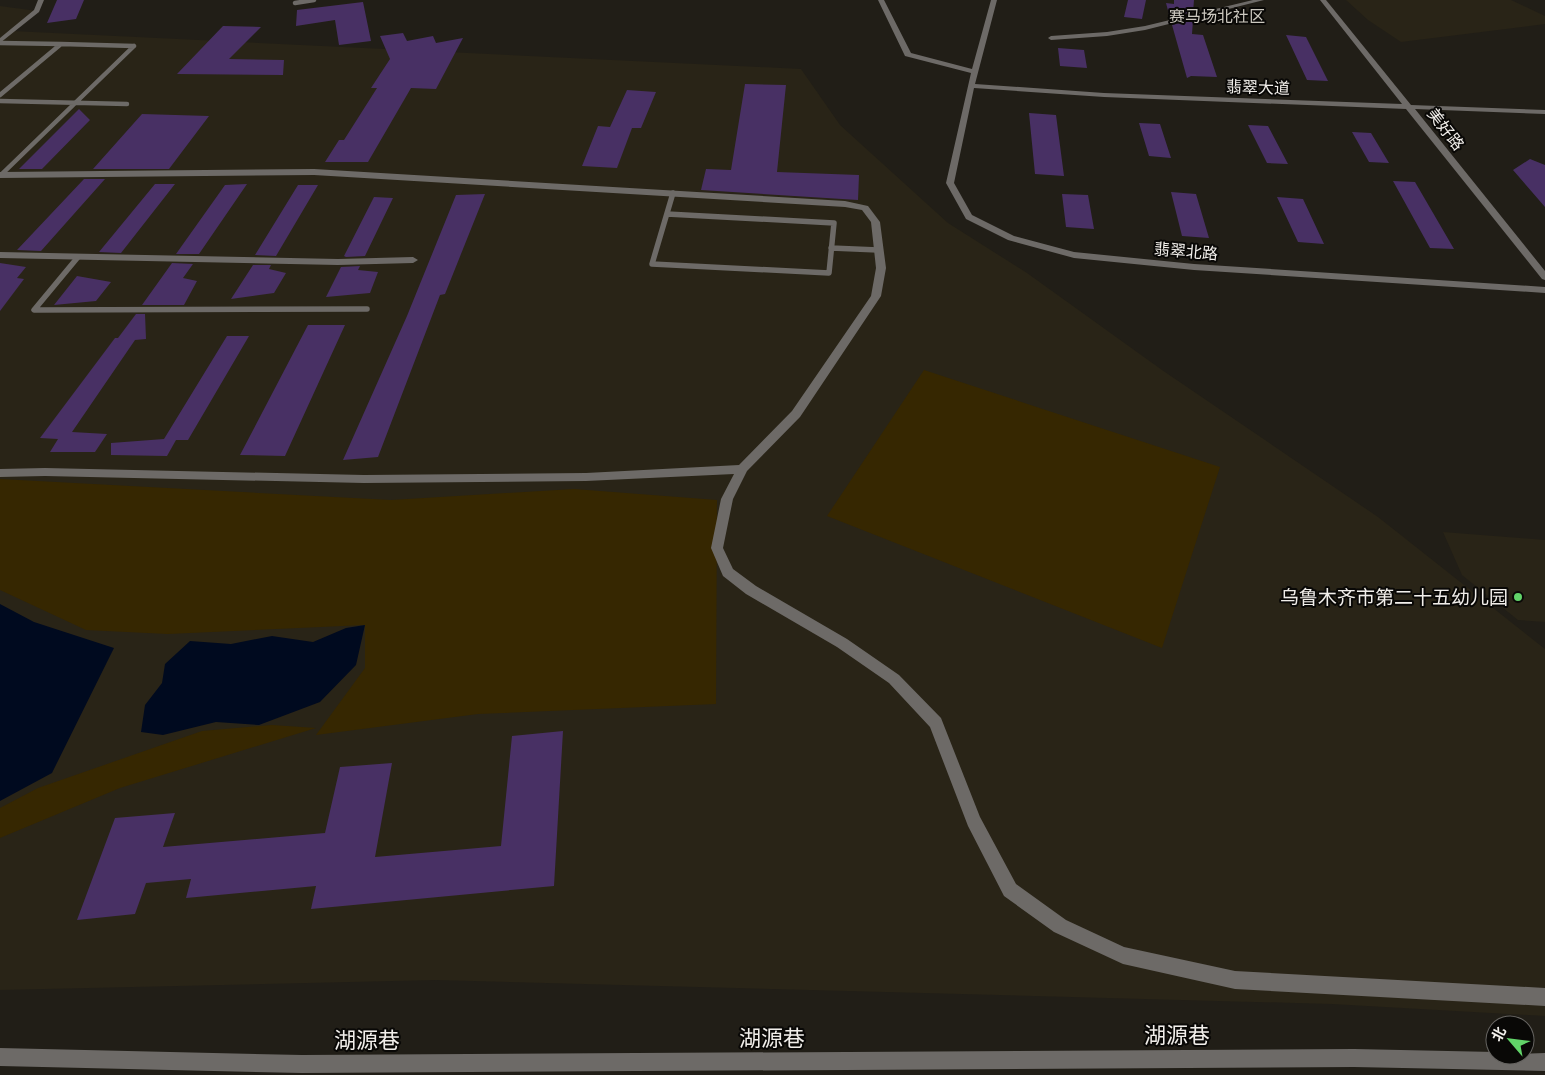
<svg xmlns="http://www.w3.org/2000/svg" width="1545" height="1075" viewBox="0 0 1545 1075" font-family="'Titillium Web','Noto Sans SC',sans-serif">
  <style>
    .built { fill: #292417 }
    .green { fill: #362701 }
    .water { fill: #000a1f }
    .building { fill: #483064 }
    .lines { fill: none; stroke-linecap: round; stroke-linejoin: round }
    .service-far1 { stroke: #6d6a67; stroke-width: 4.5 }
    .service { stroke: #6d6a67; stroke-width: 5.5 }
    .minor { fill: #6d6a67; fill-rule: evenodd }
    .poi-dot { fill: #62d469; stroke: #090806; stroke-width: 2 }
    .labels { text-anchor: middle; stroke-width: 4; stroke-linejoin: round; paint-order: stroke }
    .far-neighbourhood-label { font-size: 16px; fill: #ccc8bf; stroke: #090806 }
    .far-street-label { font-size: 16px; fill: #f1eeea; stroke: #090806 }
    .poi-label { font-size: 19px; fill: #f1eeea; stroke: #090806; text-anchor: end }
    .near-street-label { font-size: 22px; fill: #f1eeea; stroke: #090806 }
  </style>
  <rect width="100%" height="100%" fill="#211e17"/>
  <path class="built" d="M1346 0H1511L1545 16V24L1401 42 1368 20Z
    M0 6 37 11 12 31 801 69 840 125 948 223 1027 273 1162 370 1378 517 1545 649V1016L1332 1004 436 980 0 990Z
    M1443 532 1545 540V622L1518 620 1462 575Z"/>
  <path class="green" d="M924 370 1220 467 1162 648 827 516Z
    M0 479 391 500 574 489 717 500 716 704 478 714 316 735 365 668V625L168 634 86 630 0 590Z
    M272 725 316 728 120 788 0 838V808L38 788 202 731Z"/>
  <path class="water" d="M0 604 34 622 114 648 52 773 0 801Z
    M365 625 356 665 320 702 259 725 216 722 163 735 141 732 145 705 162 683 165 664 190 641 231 644 272 636 313 642 346 628Z"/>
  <path class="building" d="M57 0H84L76 19 47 23Z
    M1128 0H1146L1142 19 1124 17Z
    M1174 0H1194L1193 12 1170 18 1166 3 1174 4Z
    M363 2 371 41 339 45 335 20 296 26 297 10Z
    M1193 20 1192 34 1203 35 1217 77 1191 76 1187 78 1172 25Z
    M223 26 261 27 229 59 284 60 283 75 177 74Z
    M403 33 407 41 433 36 436 43 463 38 436 89 411 88 368 162H325L339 140H344L377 88H371L390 59 380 36Z
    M1286 35 1306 37 1328 81 1307 80Z
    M1058 48 1084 50 1087 68 1060 66Z
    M745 84 786 85 777 172 859 175 858 200 701 190 706 169 731 170Z
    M627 90 656 92 641 128H632L617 168 582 166 598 126 610 127Z
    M79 109 90 120 42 169H19Z
    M1029 113 1056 115 1064 176 1035 174Z
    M142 114 209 116 169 169H93Z
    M1139 123 1160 124 1171 158 1149 156Z
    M1248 125 1268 126 1288 164 1267 163Z
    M1352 132 1371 133 1389 163 1369 162Z
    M1530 159 1545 165V207L1513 170Z
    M84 179H105L41 251 17 250Z
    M1393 181 1415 182 1454 249 1430 248Z
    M155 184H175L121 253 99 252Z
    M247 184 199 254H176L225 185Z
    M298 185H318L276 256 255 255Z
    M1171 192 1196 194 1209 238 1182 236Z
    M485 194 445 294 440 295 378 457 343 460 407 316 456 195Z
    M1062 194 1088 195 1094 229 1066 227Z
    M374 197 393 198 365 256 346 257 344 256Z
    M1277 197 1303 199 1324 244 1298 242Z
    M0 263 26 267 17 278 24 279 0 311Z
    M172 263 193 264 183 278 197 281 184 305H142Z
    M253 265H271L269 269 286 273 274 293 231 299Z
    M360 266 358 270 378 272 370 293 326 297 341 267Z
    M77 276 111 282 96 301 54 305Z
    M136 314H145L146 339 135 340 72 432 107 434 95 452H50L58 439 40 438 115 338H118Z
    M308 325H345L285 456 240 455Z
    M227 336H249L188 440H176L167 456 111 455V443L164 439Z
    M563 731 554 886 311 909 316 886 186 898 191 879 146 883 135 914 77 920 115 818 175 813 163 847 325 833 340 767 392 763 375 857 501 846 512 736Z"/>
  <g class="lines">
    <path class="service-far1" d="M295 3 314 0
      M0 43 61 44 0 95
      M61 44 134 46
      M0 101 127 104
      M1 175 134 46"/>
    <path class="service" d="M667 214 834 223 829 273 652 264 673 193
      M831 248 878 250
      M78 257 34 310 367 309"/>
    <path class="minor" d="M38 0H44L39 12 0 43V38L34 10Z
      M878 0H884L911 53 972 69 991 0H997L975 84 1104 93 1402 104 1320 0H1326L1411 105 1545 110V114L1415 109 1545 271V280L1542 279 1406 109 1104 97 974 88 954 183 972 215 1014 236 1074 252 1194 264 1545 287V293L1194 270 1074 258 1008 240 966 219 946 183 971 73 905 56Z
      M1253 0H1264L1145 30 1107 36 1051 40 1048 38 1051 36 1107 32 1145 26Z
      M314 169 845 201 868 206 880 222 886 268 881 296 800 417 747 471 733 499 723 548 733 569 756 586 847 639 899 675 941 718 980 817 1016 884 1066 920 1124 947 1235 971 1545 988V1006L1235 989 1123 964 1054 932 1004 896 968 826 930 727 889 683 837 647 746 594 723 576 711 548 721 499 734 474 586 481 364 483 45 476 0 477V469L45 468 364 475 586 473 739 465 792 411 871 296 876 268 871 222 862 210 845 207 314 175 0 178V172Z
      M0 252 338 259 413 257 418 260 413 263 338 265 0 258Z
      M0 1048 302 1055 1354 1049 1495 1052V1055L1545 1053V1071L1354 1067 302 1073 0 1066Z"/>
  </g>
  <circle class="poi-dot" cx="1518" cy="597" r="5"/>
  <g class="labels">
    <g class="far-neighbourhood-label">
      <text x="1217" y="22">赛马场北社区</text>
    </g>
    <g class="far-street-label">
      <text transform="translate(1258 87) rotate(2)" y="6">翡翠大道</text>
      <text transform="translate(1446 129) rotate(52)" y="6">美好路</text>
      <text transform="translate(1186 251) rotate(5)" y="6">翡翠北路</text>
    </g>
    <g class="poi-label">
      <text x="1508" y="604">乌鲁木齐市第二十五幼儿园</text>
    </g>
    <g class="near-street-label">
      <text x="1177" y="1043">湖源巷</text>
      <text x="772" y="1046">湖源巷</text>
      <text x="367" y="1048">湖源巷</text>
    </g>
  </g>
  <g transform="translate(1510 1040) rotate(298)"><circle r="24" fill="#090806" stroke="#666461"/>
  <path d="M0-4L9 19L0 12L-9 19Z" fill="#62d469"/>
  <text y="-8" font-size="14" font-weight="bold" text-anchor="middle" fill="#f1eeea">北</text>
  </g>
</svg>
